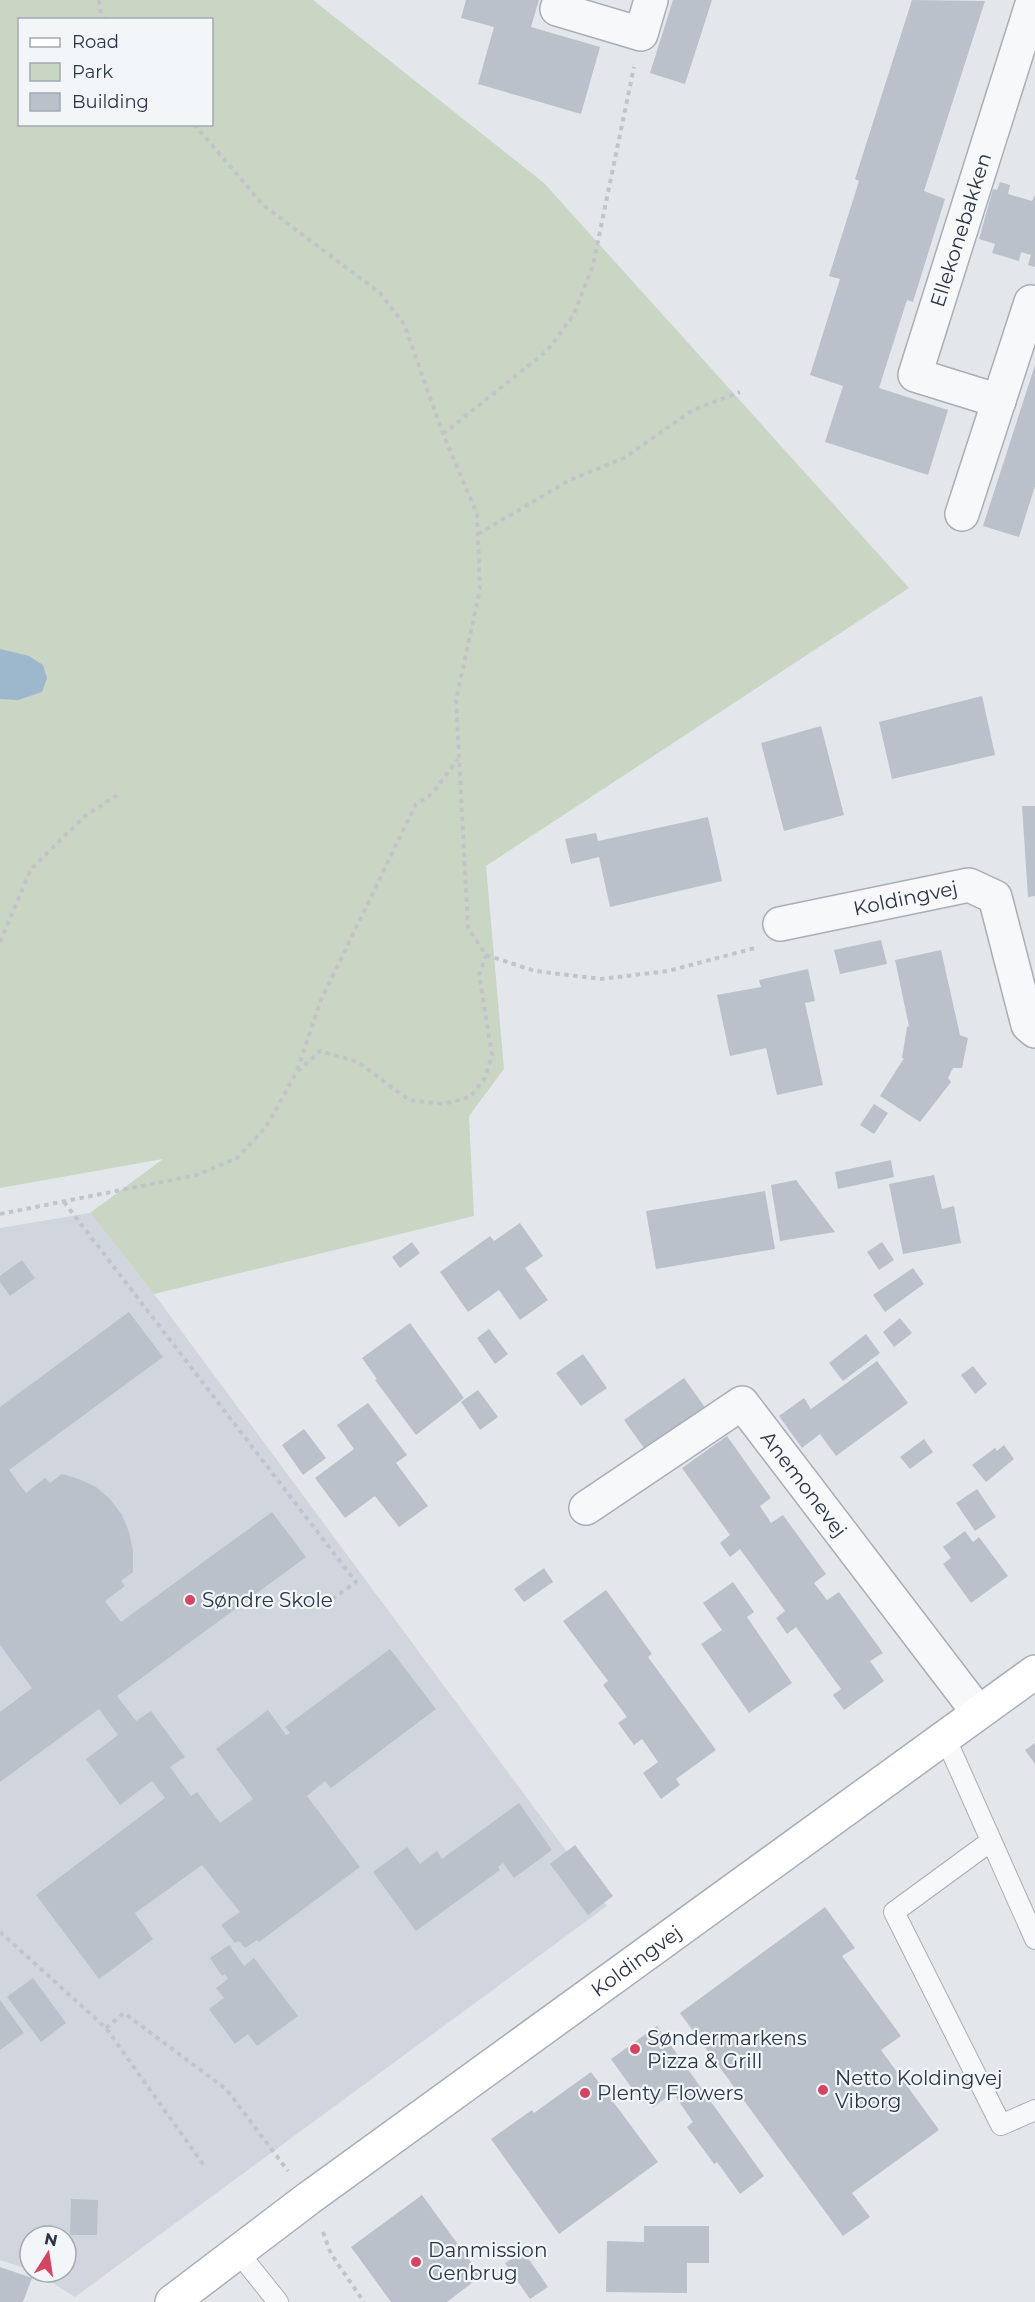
<svg xmlns="http://www.w3.org/2000/svg" width="1035" height="2302" viewBox="0 0 1035 2302" font-family="Montserrat,sans-serif">
  <style>
    .built { fill: #d1d6de }
    .green { fill: #cad6c4; fill-rule: evenodd }
    .water { fill: #9db7cd }
    .building { fill: #bac1ca }
    .lines { fill: none; stroke-linecap: round; stroke-linejoin: round }
    .lane-casing { stroke: #a8aeb7; stroke-width: 22 }
    .street-casing { stroke: #a8aeb7; stroke-width: 36 }
    .secondary-casing { stroke: #a8aeb7; stroke-width: 36 }
    .path { stroke: #c1c5cb; stroke-width: 4; stroke-dasharray: 4.5 4.5; stroke-linecap: butt }
    .lane { stroke: #f6f8fa; stroke-width: 20 }
    .street { stroke: #f6f8fa; stroke-width: 33 }
    .secondary { stroke: #fff; stroke-width: 33 }
    .poi-dot { fill: #d44563; stroke: #f3f6f9; stroke-width: 2 }
    .labels { text-anchor: middle; stroke-width: 4.5; stroke-linejoin: round; paint-order: stroke }
    .street-label { font-size: 20px; fill: #2a3545; stroke: #f3f6f9 }
    .poi-label { font-size: 20px; fill: #2a3545; stroke: #f3f6f9; text-anchor: start }
  </style>
  <rect width="100%" height="100%" fill="#e3e7ec"/>
  <path class="built" d="M90 1213 154 1294 607 1906 75 2297 35 2272H66V2236H30V2270L0 2260V1228Z"/>
  <path class="green" d="M0 0H313L544 183 909 588 486 866 504 1069 469 1116 474 1216 154 1294 90 1213 163 1159 0 1188ZM20 20H212V124H20Z"/>
  <path class="water" d="M0 649 29 656 43 665 47 678 42 692 18 700 0 699Z"/>
  <path class="building" d="M466 0H539L531 27 600 47 581 114 478 84 494 27 461 18Z
    M673 0H712L685 84 650 73Z
    M912 0 985 1 924 191 945 199 913 302 907 300 879 388 948 410 928 475 825 442 843 386 810 375 840 279 829 276 859 181 855 179Z
    M1000 182 1010 185 1008 194 1032 201 1035 195V267L1028 265 1031 255 1021 252 1019 261 992 253 995 244 979 239 993 189 997 190Z
    M1035 365V486L1019 537 983 526Z
    M982 696 995 755 892 779 879 722Z
    M821 726 844 815 784 831 761 743Z
    M1022 806H1035V896L1028 897Z
    M708 817 722 881 610 907 599 857 571 864 565 839 596 833 598 841Z
    M881 940 887 964 840 974 834 950Z
    M941 950 960 1035 968 1038 962 1068H953L948 1078 951 1082 920 1122 880 1096 904 1058H902L907 1027 909 1026 895 960Z
    M808 969 815 1001 805 1003 823 1085 777 1095 766 1048 730 1056 717 995 761 987 759 980Z
    M874 1104 888 1113 874 1134 860 1125Z
    M891 1160 894 1177 838 1189 835 1172Z
    M934 1175 942 1209 954 1206 961 1243 903 1254 889 1184Z
    M796 1180 835 1232 780 1241 771 1185Z
    M765 1191 775 1249 656 1269 646 1211Z
    M520 1223 543 1256 525 1268 548 1300 520 1320 499 1290 468 1312 440 1272 490 1236 494 1241Z
    M412 1242 420 1253 400 1268 392 1257Z
    M882 1242 894 1260 879 1270 867 1252Z
    M22 1260 35 1278 10 1296 0 1282V1276Z
    M913 1268 924 1284 885 1312 873 1295Z
    M129 1312 163 1357 9 1470 26 1493 45 1478 50 1483 62 1474 79 1479 96 1487 110 1499 122 1515 129 1532 133 1551V1572L121 1581 125 1586 105 1601 121 1622 272 1512 306 1557 117 1696 136 1721 151 1711 185 1757 170 1767 191 1796 197 1792 220 1823 253 1799 216 1749 268 1710 286 1735 290 1733 285 1727 390 1649 436 1709 331 1788 325 1781 307 1796 360 1867 259 1942 257 1940 245 1948 239 1941 235 1943 221 1925 240 1912 202 1865 135 1913 153 1939 99 1979 36 1895 165 1798 152 1781 120 1805 86 1759 118 1735 99 1709 0 1782V1712L32 1688 0 1645V1407Z
    M900 1318 912 1333 894 1347 883 1332Z
    M410 1323 464 1398 416 1435 375 1380 377 1379 362 1358Z
    M489 1329 508 1354 495 1364 477 1338Z
    M866 1334 880 1353 843 1381 829 1363Z
    M583 1354 607 1388 581 1406 556 1373Z
    M877 1361 908 1403 836 1456 820 1434 802 1448 779 1416 804 1398 811 1409Z
    M973 1366 987 1384 975 1394 961 1375Z
    M684 1378 709 1413 649 1455 624 1420Z
    M478 1390 498 1417 480 1430 461 1402Z
    M368 1403 407 1455 396 1463 428 1506 399 1527 375 1496 345 1518 315 1478 354 1449 337 1425Z
    M304 1429 326 1458 303 1475 282 1445Z
    M727 1436 771 1498 760 1506 771 1523 783 1515 826 1574 814 1583 827 1600 839 1592 883 1653 870 1661 884 1681 844 1710 833 1695 841 1689 796 1627 787 1634 776 1618 785 1611 740 1549 730 1557 720 1543 730 1535 682 1468Z
    M924 1439 933 1452 910 1469 900 1457Z
    M1004 1445 1014 1459 986 1482 972 1465 995 1448 997 1451Z
    M977 1489 996 1517 975 1531 956 1503Z
    M965 1531 973 1542 979 1537 1008 1576 971 1603 943 1564 951 1558 943 1547Z
    M544 1568 553 1582 524 1602 514 1589Z
    M733 1582 754 1612 747 1617 792 1683 749 1713 701 1644 722 1630 703 1603Z
    M606 1590 652 1654 648 1657 716 1750 676 1779 680 1785 661 1799 643 1773 658 1762 642 1739 634 1745 618 1723 627 1717 603 1685 608 1681 563 1621Z
    M1035 1743V1764L1025 1750Z
    M519 1803 552 1850 514 1878 503 1863 498 1867 500 1870 416 1931 373 1872 407 1847 420 1864 437 1851 442 1859Z
    M575 1845 613 1896 588 1915 550 1864Z
    M825 1907 855 1948 842 1956 901 2036 881 2050 939 2130 852 2193 870 2217 843 2236 680 2013Z
    M229 1945 244 1966 254 1958 298 2016 257 2046 248 2034 235 2044 209 2009 224 1998 216 1988 228 1979 225 1974 222 1976 210 1958Z
    M33 1978 66 2023 41 2042 7 1997Z
    M0 2000 24 2033 0 2050Z
    M657 2026 764 2176 740 2194 717 2162 714 2164 687 2127 693 2122 673 2093 653 2107 646 2097 641 2101 611 2059Z
    M591 2072 658 2162 559 2234 491 2139 532 2110 534 2113Z
    M422 2195 481 2276 447 2302H391L351 2247Z
    M71 2199 98 2200 97 2235H70Z
    M644 2226H709V2263H687V2293L606 2292 607 2241 644 2242Z
    M523 2251 548 2287 530 2299 505 2263Z
    M0 2267 32 2278 23 2302H0Z"/>
  <g class="lines">
    <g class="lane-casing">
      <path id="lane" d="M945 1737 1035 1939
        M991 1841 894 1912 1001 2125 1035 2110
        M238 2252 278 2302"/>
    </g>
    <g class="street-casing">
      <g id="street">
        <path d="M560 0 557 9 641 34 651 0"/>
        <path id="s1" d="M999 401 915 375 1033 1"/>
        <path d="M962 514 1031 302"/>
        <path id="s2" d="M780 924 969 885 995 897 1028 1025 1035 1031"/>
        <path id="s3" d="M586 1508 742 1403 978 1712"/>
      </g>
    </g>
    <g class="secondary-casing">
      <g id="secondary">
        <path id="s4" d="M172 2302 309 2198 1035 1672"/>
      </g>
    </g>
    <path class="path" d="M99 0 100 10 105 20
      M194 124 263 205 380 293 404 324 443 434 477 514 480 589 456 700 468 928 486 955 535 971 601 979 668 971 755 948
      M443 434 548 350 574 314 593 265 634 67
      M478 534 570 480 624 458 693 410 740 392
      M0 942 31 869 85 816 117 795
      M297 1070 321 1000 416 804 432 794 458 759
      M64 1202 356 1582 328 1602
      M0 1214 197 1175 237 1158 266 1127 296 1073 320 1051 358 1062 409 1100 443 1104 470 1097 485 1078 492 1055 479 975 486 955
      M0 1932 106 2028 205 2167
      M106 2028 124 2013 226 2089 288 2171
      M323 2232 331 2254 364 2302"/>
    <use href="#lane" class="lane"/>
    <use href="#street" class="street"/>
    <use href="#secondary" class="secondary"/>
  </g>
  <g class="poi-dot">
    <circle cx="190" cy="1600" r="6"/>
    <circle cx="635" cy="2049" r="6"/>
    <circle cx="823" cy="2090" r="6"/>
    <circle cx="585" cy="2093" r="6"/>
    <circle cx="416" cy="2262" r="6"/>
  </g>
  <g class="labels">
    <g class="street-label">
      <text dy="7" stroke="none"><textPath href="#s1" startOffset="240">Ellekonebakken</textPath></text>
      <text dy="7" stroke="none"><textPath href="#s2" startOffset="128">Koldingvej</textPath></text>
      <text dy="7" stroke="none"><textPath href="#s3" startOffset="290">Anemonevej</textPath></text>
      <text dy="7" stroke="none"><textPath href="#s4" startOffset="576">Koldingvej</textPath></text>
    </g>
    <g class="poi-label">
      <text x="202" y="1607">Søndre Skole</text>
      <text x="647" y="2045">Søndermarkens<tspan x="647" dy="23">Pizza &amp; Grill</tspan></text>
      <text x="835" y="2085">Netto Koldingvej<tspan x="835" dy="23">Viborg</tspan></text>
      <text x="597" y="2100">Plenty Flowers</text>
      <text x="428" y="2257">Danmission<tspan x="428" dy="23">Genbrug</tspan></text>
    </g>
  </g>
  <rect x="18" y="18" width="195" height="108" fill="#f3f6f9" stroke="#a3a9b1" stroke-width="1.5"/>
  <rect x="30" y="38" width="30" height="9" fill="#ffffff" stroke="#a3a9b1" stroke-width="1.5"/>
  <text x="72" y="48" font-size="18" fill="#2a3545">Road</text>
  <rect x="30" y="63" width="30" height="18" fill="#cad6c4" stroke="#a3a9b1" stroke-width="1.5"/>
  <text x="72" y="78" font-size="18" fill="#2a3545">Park</text>
  <rect x="30" y="93" width="30" height="18" fill="#bac1ca" stroke="#a3a9b1" stroke-width="1.5"/>
  <text x="72" y="108" font-size="18" fill="#2a3545">Building</text>
  <g transform="translate(48 2254) rotate(12)"><circle r="28" fill="#f3f6f9" stroke="#a3a9b1" stroke-width="1.5"/>
  <path d="M0-4.5L10 22L0 15L-10 22Z" fill="#d44563"/>
  <text y="-9" font-size="16" font-weight="bold" text-anchor="middle" fill="#2a3545">N</text>
  </g>
</svg>
